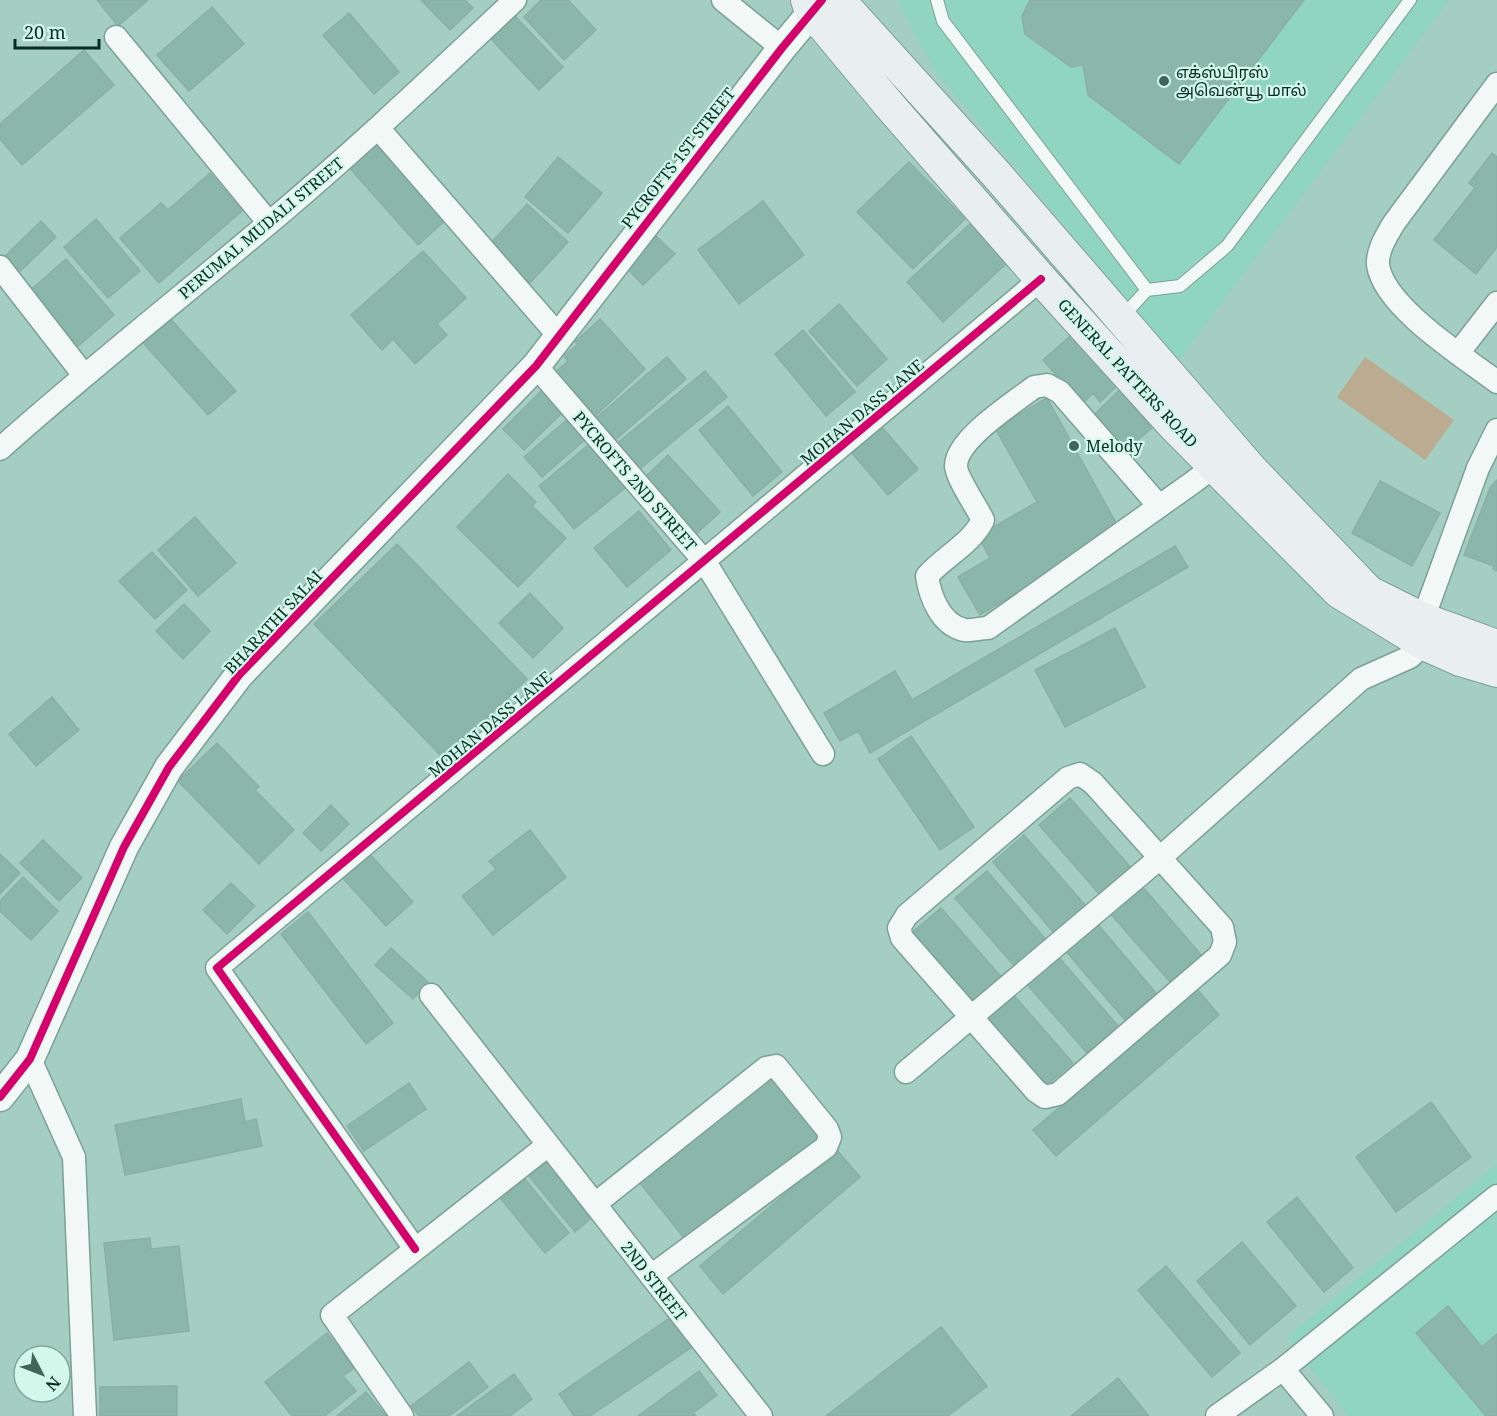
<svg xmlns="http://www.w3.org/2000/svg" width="1497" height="1416" viewBox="0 0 1497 1416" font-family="'Noto Serif','Noto Sans Tamil',serif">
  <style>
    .built { fill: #90d5c0 }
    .green { fill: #bbab90 }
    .building { fill: #8bb7aa; stroke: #8cafa4; stroke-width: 1.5 }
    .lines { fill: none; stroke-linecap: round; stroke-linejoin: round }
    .service-casing { stroke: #7da096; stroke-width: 14 }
    .minor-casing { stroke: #7da096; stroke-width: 25 }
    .tertiary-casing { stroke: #7da096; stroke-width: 31 }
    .secondary-casing { stroke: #7da096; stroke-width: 34 }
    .service { stroke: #f1f8f6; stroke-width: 12 }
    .minor { stroke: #f1f8f6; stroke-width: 22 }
    .tertiary { stroke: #f1f8f6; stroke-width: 28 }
    .secondary { stroke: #e9eef1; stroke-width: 32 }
    .cycleway-casing { stroke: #d2f8eb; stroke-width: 11 }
    .cycleway { stroke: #d6006c; stroke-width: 8 }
    .poi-dot { fill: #40655a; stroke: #d2f8eb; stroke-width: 2 }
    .labels { text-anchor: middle; stroke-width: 4.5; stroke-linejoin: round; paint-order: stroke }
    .poi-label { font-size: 16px; fill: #0a2c23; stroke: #d2f8eb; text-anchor: start }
    .street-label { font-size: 16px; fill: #0a2c23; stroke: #d2f8eb }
  </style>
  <rect width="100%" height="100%" fill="#a3cec1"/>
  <path class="built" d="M897 0H1449L1178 361 936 72Z
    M1497 1164V1416H1348L1287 1337Z"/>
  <path class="green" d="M1365 357 1454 420 1425 460 1337 397Z"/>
  <path class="building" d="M97 0H148L118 26Z
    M421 0H465L473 8 450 30Z
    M541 0H568L596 30 564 60 524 17Z
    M1030 0H1304L1179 164 1088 95 1083 65 1071 67 1025 34 1022 16Z
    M212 7 244 44 189 91 157 55Z
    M349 13 399 72 374 94 323 35Z
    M515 16 563 67 539 90 491 39Z
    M84 50 114 85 22 165 0 139V124Z
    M376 139 447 219 418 245 347 165Z
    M1492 153 1497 157V247L1476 274 1434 240 1475 188 1469 183Z
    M558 157 602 193 568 233 525 197Z
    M909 162 965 219 913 269 857 212Z
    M210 173 242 211 159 283 120 238 161 203 168 210Z
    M763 201 804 255 739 304 698 250Z
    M527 204 568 242 530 283 489 245Z
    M96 219 140 271 108 298 64 247Z
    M41 221 56 237 16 275 1 260Z
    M970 224 1006 264 943 322 907 282Z
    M656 236 675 254 643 285 625 266Z
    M423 251 466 298 437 324 447 335 415 364 393 339 382 350 351 315Z
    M66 259 114 315 75 349 27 293Z
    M839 304 887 359 857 386 809 331Z
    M165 313 236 391 208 415 138 337Z
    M600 319 645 369 592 419 552 375 568 361 564 356 578 344 575 342Z
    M803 330 855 392 826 416 775 354Z
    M1076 331 1118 385 1100 402 1093 393 1082 404 1043 360Z
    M667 357 686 379 615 440 596 418Z
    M705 371 727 397 636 472 615 445Z
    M543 389 564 411 524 450 503 429Z
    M1119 390 1152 428 1125 451 1092 417Z
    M1047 398 1120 530 980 615 958 577 990 558 978 536 1037 502 995 428Z
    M728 406 782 472 753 496 699 430Z
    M569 418 587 438 542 477 524 457Z
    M881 426 918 469 888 495 851 452Z
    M593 441 629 485 574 529 539 486Z
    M668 455 720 512 693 537 642 480Z
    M508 474 536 502 532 506 566 538 518 587 457 527Z
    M1497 480V571L1493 569 1494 566 1464 555 1490 488Z
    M1380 481 1440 513 1412 566 1352 533Z
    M639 511 671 550 627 587 594 548Z
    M195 517 236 563 198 596 158 550Z
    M397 544 527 679 444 759 314 624Z
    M1175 546 1188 567 870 753 858 731 840 741 824 713 895 671 912 700Z
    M152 552 187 590 155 619 119 581Z
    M530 593 563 628 533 658 499 623Z
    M184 604 210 631 183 659 156 631Z
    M1115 628 1145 687 1065 727 1035 670Z
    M52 697 79 730 36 766 9 734Z
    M911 736 974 827 940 850 878 759Z
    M217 743 259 787 255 790 294 830 259 864 178 781Z
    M1070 798 1132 869 1101 896 1039 825Z
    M331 805 349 824 321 851 303 833Z
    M530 830 566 877 493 935 462 896 496 869 489 861Z
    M1024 835 1086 906 1055 934 993 862Z
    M43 840 82 878 59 901 20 863Z
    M368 852 413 902 386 926 341 876Z
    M0 854 20 873 0 894Z
    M987 871 1048 942 1017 969 955 898Z
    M23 877 58 911 31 940 0 911V901Z
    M231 883 255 906 227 934 203 910Z
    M1141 885 1202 956 1171 983 1109 912Z
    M941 908 1003 979 971 1006 909 935Z
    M308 912 393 1023 366 1044 281 934Z
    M1095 921 1156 993 1125 1020 1064 949Z
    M391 948 428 982 413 999 375 965Z
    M1056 954 1118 1026 1087 1053 1025 982Z
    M1197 989 1219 1015 1056 1156 1033 1130Z
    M1011 992 1073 1063 1041 1090 980 1019Z
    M773 1070 825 1137 689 1244 636 1178Z
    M409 1083 426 1109 364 1151 347 1126Z
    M241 1099 245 1122 256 1119 262 1146 125 1175 115 1125Z
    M1431 1102 1471 1157 1396 1212 1356 1157Z
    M837 1150 860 1177 723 1294 700 1266Z
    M552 1158 597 1213 575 1232 529 1176Z
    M525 1179 569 1233 545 1253 501 1199Z
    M1297 1197 1353 1268 1324 1292 1267 1222Z
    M150 1238 151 1249 179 1246 189 1331 114 1340 104 1243Z
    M1242 1242 1296 1306 1250 1345 1197 1281Z
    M1166 1266 1240 1353 1212 1377 1138 1290Z
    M1448 1306 1482 1347 1497 1334V1416H1486L1416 1333Z
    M677 1313 698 1343 590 1416H574L559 1394Z
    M941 1327 987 1386 948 1416H826Z
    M327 1333 354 1368 343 1376 356 1391 325 1416H292L265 1382Z
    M469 1362 488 1387 449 1416H419L411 1406Z
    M699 1371 717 1395 693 1413 696 1416H638Z
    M514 1374 532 1399 510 1416H457Z
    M1118 1378 1149 1416H1071Z
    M177 1386V1416H100V1387Z
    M366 1392 386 1416H337Z"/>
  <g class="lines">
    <g class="service-casing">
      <path id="service" d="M937 0 943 21 1147 290
        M1121 318 1147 290 1180 286 1227 246 1410 0"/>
    </g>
    <g class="minor-casing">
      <path id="minor" d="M723 0 782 48
        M116 37 269 223
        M1497 84 1394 223C1387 235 1377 250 1378 265 1384 307 1464 357 1497 382
        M378 128 558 335
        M0 267 83 374
        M1459 352 1497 303
        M536 366 705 562 823 754
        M0 449C87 371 179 299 269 223 354 152 434 76 515 0
        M1159 506 1060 392 1047 385 1034 387C1014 403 956 439 956 466 956 477 978 509 983 520 971 544 945 556 927 576 930 596 940 624 964 630 970 631 981 628 988 628L1192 483 1215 466
        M1423 619 1478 468 1497 430
        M1080 774 1093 783 1222 927 1225 942 1220 955 1058 1094 1045 1097 1036 1091 902 938 899 928 907 915 1068 778Z
        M431 995 761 1416
        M30 1059 74 1157 85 1416
        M906 1072 1161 857 1361 679 1410 657 1424 644
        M595 1204 766 1068 776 1066 827 1129 830 1137 826 1147 651 1276
        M415 1249 217 968 1041 279
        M1283 1369 1322 1416
        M402 1416 332 1315 548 1145
        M1217 1416 1283 1369 1497 1196"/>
    </g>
    <g class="tertiary-casing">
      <path id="tertiary" d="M0 1097 30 1059 124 847 169 767 239 675 536 366 782 48 822 0"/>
    </g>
    <g class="secondary-casing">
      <path id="secondary" d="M807 0 811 11 890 106 1041 279 1175 427 1339 592 1424 644 1460 660 1497 671
        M839 0 997 175 1251 469 1369 592 1423 619 1497 646"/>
    </g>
    <use href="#service" class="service"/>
    <use href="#minor" class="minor"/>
    <use href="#tertiary" class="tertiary"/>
    <use href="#secondary" class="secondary"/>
    <g class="cycleway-casing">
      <path id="cycleway" d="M0 1097 30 1059 124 847 169 767 239 675 536 366 782 48 822 0
        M415 1249 217 968 1041 279"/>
    </g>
    <use href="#cycleway" class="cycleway"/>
  </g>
  <g class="poi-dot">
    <circle cx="1164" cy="81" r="6"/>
    <circle cx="1074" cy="446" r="6"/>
  </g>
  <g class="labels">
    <g class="poi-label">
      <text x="1176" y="78">எக்ஸ்பிரஸ்<tspan x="1176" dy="18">அவென்யூ மால்</tspan></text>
      <text x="1086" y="452">Melody</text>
    </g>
    <g class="street-label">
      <text transform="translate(678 158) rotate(-52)" y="6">PYCROFTS 1ST STREET</text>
      <text transform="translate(261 228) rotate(-40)" y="6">PERUMAL MUDALI STREET</text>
      <text transform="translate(1128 373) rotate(47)" y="6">GENERAL PATTERS ROAD</text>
      <text transform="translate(862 412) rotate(-40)" y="6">MOHAN DASS LANE</text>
      <text transform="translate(635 481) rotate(49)" y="6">PYCROFTS 2ND STREET</text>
      <text transform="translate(273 622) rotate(-47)" y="6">BHARATHI SALAI</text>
      <text transform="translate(490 724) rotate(-40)" y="6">MOHAN DASS LANE</text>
      <text transform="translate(654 1281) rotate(52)" y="6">2ND STREET</text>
    </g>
  </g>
  <g transform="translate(42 1374) rotate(132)"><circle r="28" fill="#d2f8eb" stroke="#82a69b" stroke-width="1.5"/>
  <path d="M0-4.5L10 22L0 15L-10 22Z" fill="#40655a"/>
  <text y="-9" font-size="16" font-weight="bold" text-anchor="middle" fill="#0a2c23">N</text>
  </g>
  <path d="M15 39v9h84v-9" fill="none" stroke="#0a2c23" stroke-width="3"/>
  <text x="24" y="39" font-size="18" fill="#0a2c23" stroke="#d2f8eb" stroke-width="4.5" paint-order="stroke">20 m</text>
</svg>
